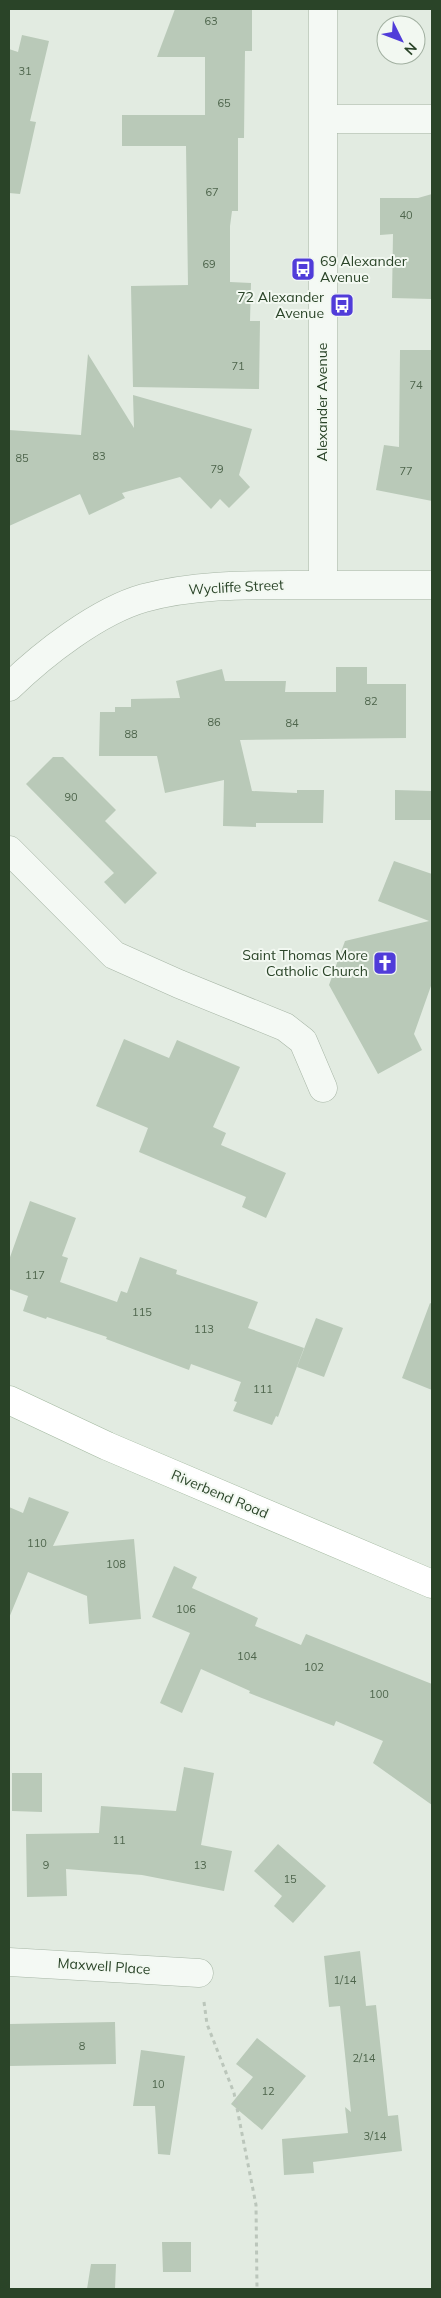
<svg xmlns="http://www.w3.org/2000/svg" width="441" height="2298" viewBox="0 0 441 2298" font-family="Mulish,sans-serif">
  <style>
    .building { fill: #b9c9b8 }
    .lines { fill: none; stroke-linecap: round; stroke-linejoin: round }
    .minor-casing { stroke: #a7b6a6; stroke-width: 29 }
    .major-casing { stroke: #a2b89f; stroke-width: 29 }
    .path { stroke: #bbc6bb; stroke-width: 3; stroke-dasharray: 4 4; stroke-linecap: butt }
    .minor { stroke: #f4f9f4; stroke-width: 28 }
    .major { stroke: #fff; stroke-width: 28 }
    .labels { text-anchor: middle; stroke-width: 4; stroke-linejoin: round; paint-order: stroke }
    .number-label { font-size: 11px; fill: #4e654c }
    .poi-label { font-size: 14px; fill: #2a4428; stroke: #f2f8f1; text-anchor: end }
    .street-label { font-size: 14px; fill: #2a4428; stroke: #f2f8f1 }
  </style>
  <rect width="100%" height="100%" fill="#e2ebe1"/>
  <path class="building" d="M175 9 252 10V51H245L244 138H238V211H232L230 226V282L251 283 250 321H260L259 389 133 387 131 286 188 285 186 146H122V115H205V57H157Z
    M22 35 49 41 30 121 36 122 20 194 9 193V49L18 52Z
    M432 194V299L392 298 393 234 380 235V198H418Z
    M400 350H432V501L376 490 384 445 399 447Z
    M88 354 134 428 133 395 252 429 239 475 250 487 229 508 220 499 211 509 180 477 122 493 125 498 89 515 80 494 9 526V430L81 435Z
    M336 667H367V684H406V738L240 740 252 791 297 793V790H324L323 823H256V827L223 826 224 780 165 793 157 756H99L100 712H115V707H131V699L180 698 176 681 222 669 225 681H286L285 692H336Z
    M53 757H63L116 810 105 821 157 873 125 904 104 882 114 873 26 784Z
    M395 790 432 791V820H395Z
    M394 861 432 874V983L414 1034 422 1050 378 1074 329 985 345 941 429 921 378 901Z
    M124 1039 169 1058 177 1040 240 1067 213 1127 226 1133 221 1145 286 1173 266 1218 242 1207 246 1197 139 1152 148 1128 96 1106Z
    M30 1201 76 1218 62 1256 68 1258 60 1282 117 1302 121 1291 127 1293 140 1257 177 1270 176 1274 258 1302 248 1328 304 1348 278 1417 276 1416 272 1425 233 1411 237 1402 234 1401 241 1382 191 1364 189 1370 106 1339 107 1337 47 1317 46 1319 23 1311 28 1296 9 1289V1260Z
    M430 1303 432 1304V1390L402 1378Z
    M316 1318 343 1328 324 1377 297 1367Z
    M29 1497 69 1512 53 1546 134 1539 141 1619 89 1624 87 1596 28 1572 9 1618V1507L23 1513Z
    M174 1566 197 1577 192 1588 258 1618 255 1626 301 1645 306 1634 432 1684V1805L373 1763 383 1741 336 1721 334 1726 249 1693 250 1691 201 1669 182 1713 160 1703 190 1633 152 1617Z
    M184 1767 214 1773 201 1845 232 1851 224 1891 142 1875 66 1869 67 1896 27 1897 26 1834 99 1833 101 1806 176 1811Z
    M12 1773H42V1812L12 1811Z
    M278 1844 326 1886 293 1923 274 1906 282 1896 254 1871Z
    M360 1951 366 2006 376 2005 388 2116 398 2115 402 2151 313 2162 314 2173 284 2175 282 2139 348 2133 345 2107 351 2112 340 2006 329 2007 324 1956Z
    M115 2022 116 2064 9 2066V2024Z
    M257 2038 306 2076 262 2130 231 2104 253 2077 236 2064Z
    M141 2050 185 2056 170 2155 158 2154 155 2106H133Z
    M162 2242H191V2272H163Z
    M91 2264H116L115 2289H87Z"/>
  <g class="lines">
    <g class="minor-casing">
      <path id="minor" d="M323 119H432
        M323 585V9
        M9 687C43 654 98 611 144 598 193 585 241 585 291 585 338 585 385 585 432 585
        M9 850 114 955 179 984 285 1027 303 1041 323 1088
        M9 1962 199 1973"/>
    </g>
    <g class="major-casing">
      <path id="major" d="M9 1400 107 1446 432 1584"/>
    </g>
    <path class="path" d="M204 2002 207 2024 234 2093 256 2205 257 2289"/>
    <use href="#minor" class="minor"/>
    <use href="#major" class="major"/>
  </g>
  <defs>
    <g id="bus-square" transform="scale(1.25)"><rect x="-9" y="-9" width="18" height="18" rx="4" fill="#503cd9" stroke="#f2f8f1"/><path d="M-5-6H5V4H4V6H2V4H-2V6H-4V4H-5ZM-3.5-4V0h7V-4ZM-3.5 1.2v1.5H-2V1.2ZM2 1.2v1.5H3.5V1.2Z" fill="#fff"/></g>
    <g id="church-square" transform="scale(1.25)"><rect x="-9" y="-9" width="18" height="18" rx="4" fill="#503cd9" stroke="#f2f8f1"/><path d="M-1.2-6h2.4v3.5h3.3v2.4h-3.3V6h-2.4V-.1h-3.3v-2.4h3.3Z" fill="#fff"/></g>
  </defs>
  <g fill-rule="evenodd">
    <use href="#bus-square" x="303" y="269"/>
    <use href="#bus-square" x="342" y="305"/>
    <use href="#church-square" x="385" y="963"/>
  </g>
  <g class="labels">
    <g class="number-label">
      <text x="211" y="25">63</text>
      <text x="25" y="75">31</text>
      <text x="224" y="107">65</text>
      <text x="212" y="196">67</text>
      <text x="406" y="219">40</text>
      <text x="209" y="268">69</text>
      <text x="238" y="370">71</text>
      <text x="416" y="389">74</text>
      <text x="99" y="460">83</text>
      <text x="22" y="462">85</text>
      <text x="217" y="473">79</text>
      <text x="406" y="475">77</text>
      <text x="371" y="705">82</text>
      <text x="214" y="726">86</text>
      <text x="292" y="727">84</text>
      <text x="131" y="738">88</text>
      <text x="71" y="801">90</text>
      <text x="35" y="1279">117</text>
      <text x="142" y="1316">115</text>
      <text x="204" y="1333">113</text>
      <text x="263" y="1393">111</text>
      <text x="37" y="1547">110</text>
      <text x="116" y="1568">108</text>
      <text x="186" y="1613">106</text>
      <text x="247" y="1660">104</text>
      <text x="314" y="1671">102</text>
      <text x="379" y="1698">100</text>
      <text x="119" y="1844">11</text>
      <text x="46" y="1869">9</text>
      <text x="200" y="1869">13</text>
      <text x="290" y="1883">15</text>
      <text x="345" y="1984">1/14</text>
      <text x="82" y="2050">8</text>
      <text x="364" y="2062">2/14</text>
      <text x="158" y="2088">10</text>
      <text x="268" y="2095">12</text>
      <text x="375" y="2140">3/14</text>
    </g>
    <g class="poi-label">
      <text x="320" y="266" text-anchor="start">69 Alexander<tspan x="320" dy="16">Avenue</tspan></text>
      <text x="324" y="302">72 Alexander<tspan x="324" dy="16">Avenue</tspan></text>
      <text x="368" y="960">Saint Thomas More<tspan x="368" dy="16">Catholic Church</tspan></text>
    </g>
    <g class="street-label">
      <text transform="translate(322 402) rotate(-90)" y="5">Alexander Avenue</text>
      <text transform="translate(236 587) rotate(-3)" y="5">Wycliffe Street</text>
      <text transform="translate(220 1494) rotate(23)" y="5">Riverbend Road</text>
      <text transform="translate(104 1966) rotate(4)" y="5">Maxwell Place</text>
    </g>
  </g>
  <rect width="441" height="2298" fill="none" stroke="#2a4428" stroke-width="20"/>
  <g transform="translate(401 40) rotate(132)"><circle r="24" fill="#f2f8f1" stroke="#a2b0a1"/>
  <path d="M0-4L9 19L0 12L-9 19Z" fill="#503cd9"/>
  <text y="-8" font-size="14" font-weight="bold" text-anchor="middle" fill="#2a4428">N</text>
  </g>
</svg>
